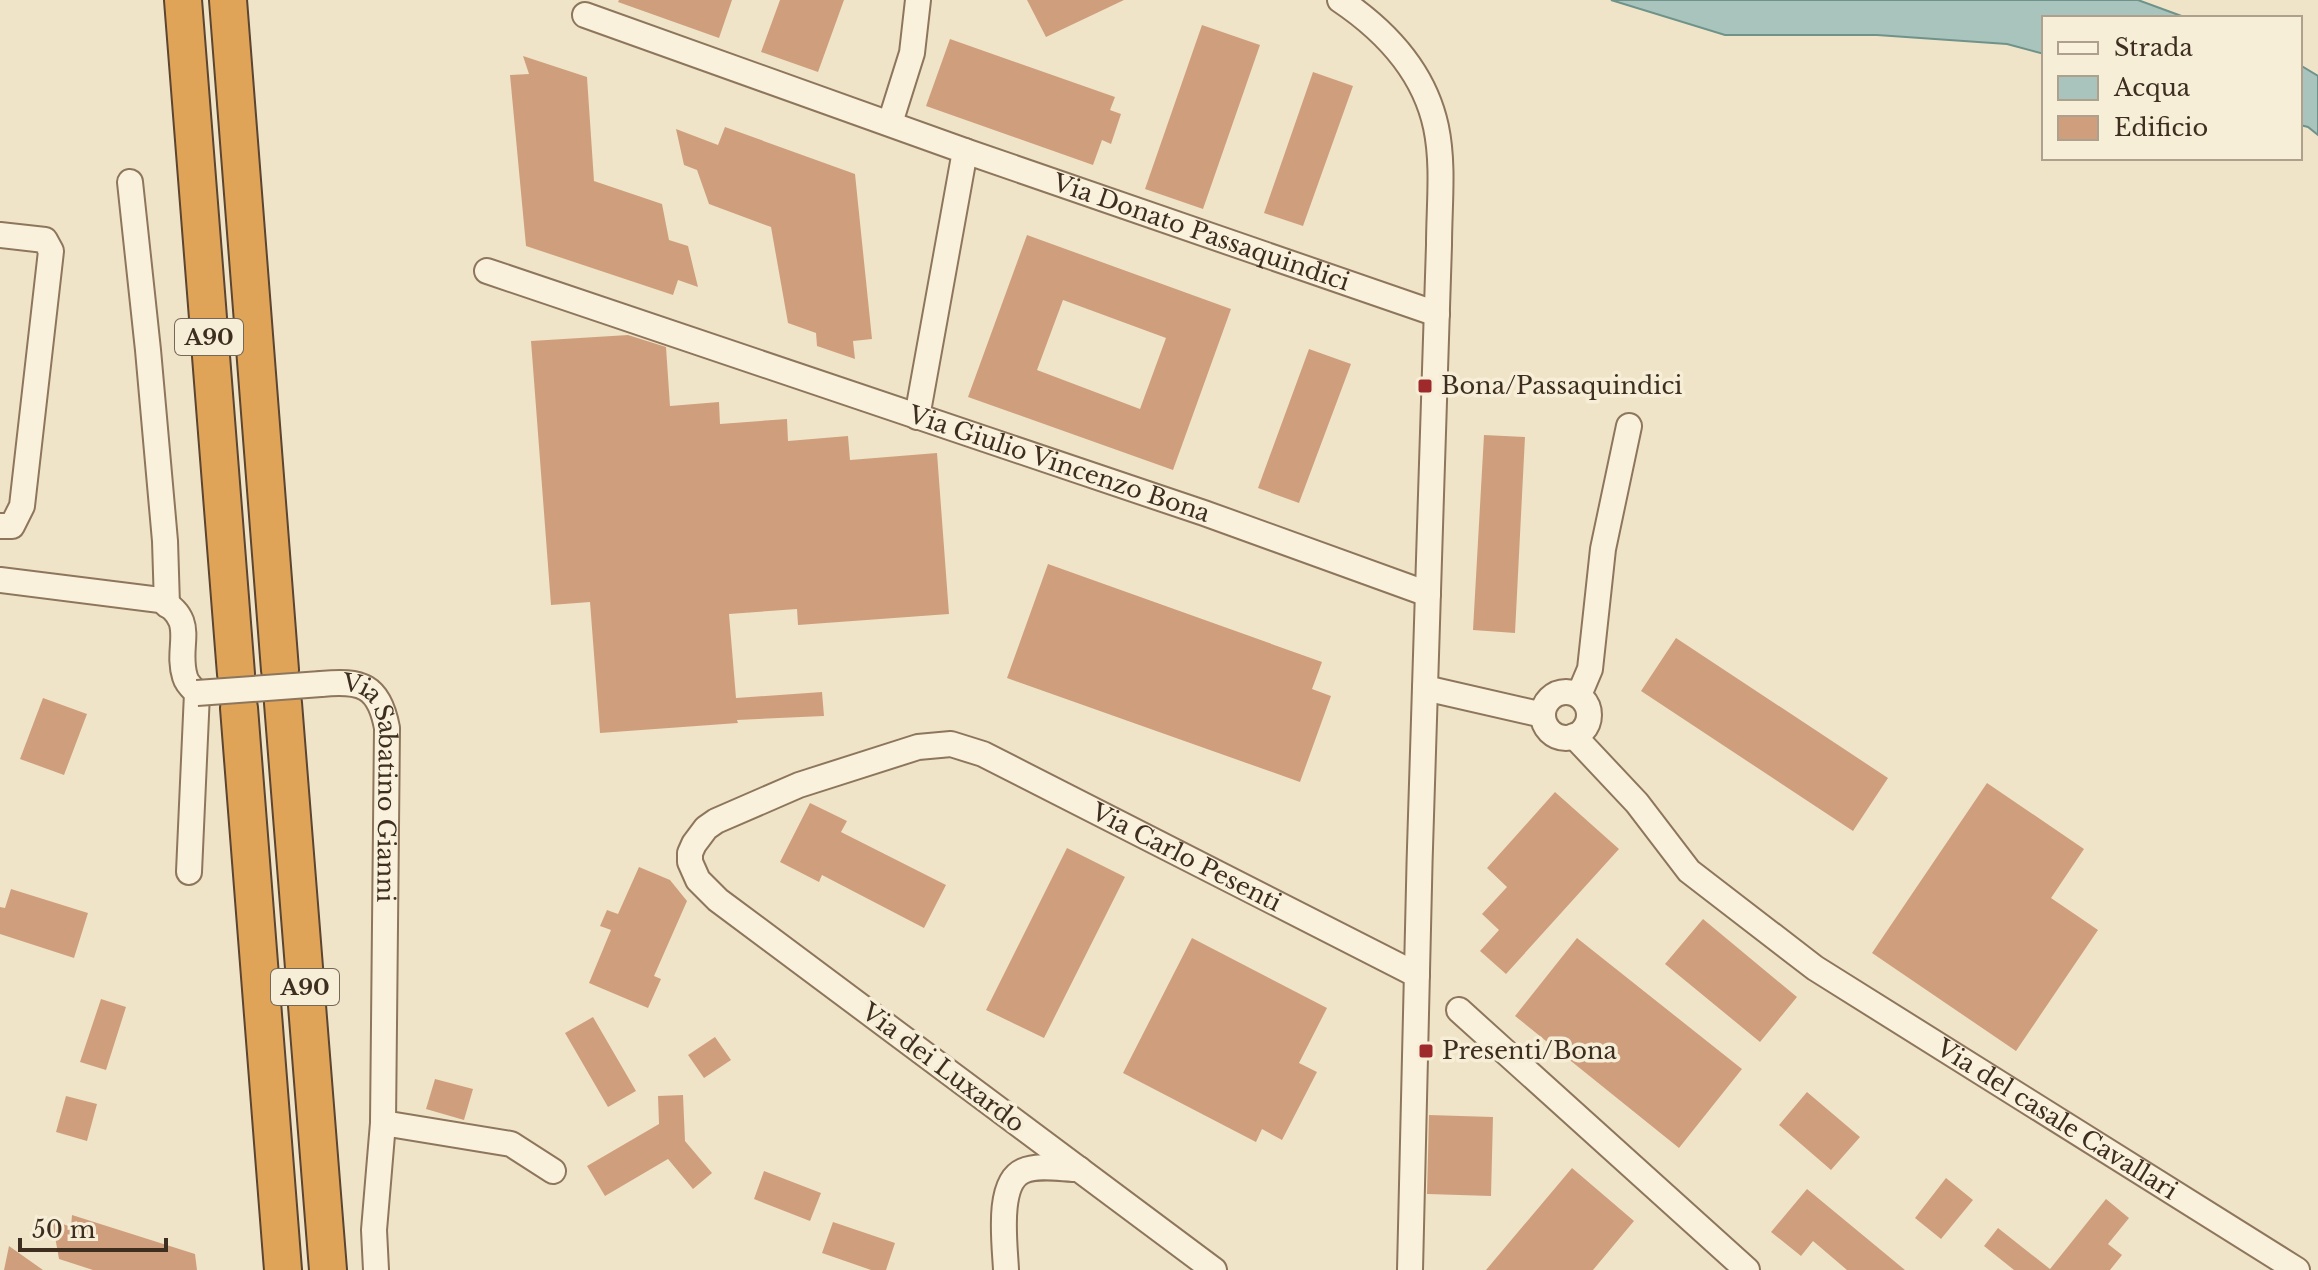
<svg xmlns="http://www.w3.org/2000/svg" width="2318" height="1270" viewBox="0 0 2318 1270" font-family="'Libre Baskerville',serif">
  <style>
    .water { fill: #a9c4bc; stroke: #6f938a; stroke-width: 2 }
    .building { fill: #cf9f7d; fill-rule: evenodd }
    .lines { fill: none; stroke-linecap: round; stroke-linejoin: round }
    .minor-casing { stroke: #8d765c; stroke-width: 28 }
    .highway-casing { stroke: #5b4430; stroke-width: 40 }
    .minor { stroke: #faf1dc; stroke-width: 24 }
    .highway { stroke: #e0a458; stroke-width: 36 }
    .minor-bridge-casing { stroke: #8d765c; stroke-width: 28; stroke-linecap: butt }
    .minor-bridge { stroke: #faf1dc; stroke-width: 24 }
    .poi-dot { fill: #9e2a2b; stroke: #f7eed8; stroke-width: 3 }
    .labels { text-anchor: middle; stroke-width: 7; stroke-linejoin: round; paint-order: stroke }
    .shield { fill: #f7eed8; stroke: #756857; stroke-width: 2 }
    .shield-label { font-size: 22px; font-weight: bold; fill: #3d2e20 }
    .street-label { font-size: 24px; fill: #3d2e20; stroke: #f7eed8 }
    .poi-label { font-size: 24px; fill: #3d2e20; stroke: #f7eed8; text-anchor: start }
  </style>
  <rect width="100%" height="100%" fill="#f0e4c8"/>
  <path class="water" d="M1611 0H2138L2187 18H2044V54L2007 44 1877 35H1725Z
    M2300 65 2318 76V135L2308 127 2300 125Z"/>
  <path class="building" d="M619 0H732L719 38 618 2Z
    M780 0H844L818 72 761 52Z
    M1027 0H1124L1046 37Z
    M1202 25 1260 45 1203 209 1145 189Z
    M950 39 1115 97 1110 110 1121 114 1111 144 1102 140 1093 165 926 106Z
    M523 56 587 77 594 181 662 204 669 240 688 246 698 287 678 280 673 295 526 246 510 75 529 74Z
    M1313 72 1353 86 1303 226 1264 213Z
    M725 127 855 174 872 339 853 341 855 359 817 346 816 333 788 323 771 227 709 204 697 170 684 165 676 129 718 145Z
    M1027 235 1231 309 1173 470 968 397ZM1063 300 1166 338 1140 409 1037 370Z
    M628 335 666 347 670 406 719 402 720 424 787 419 788 441 848 436 850 460 937 453 949 614 798 625 797 609 729 614 736 698 822 692 824 716 737 720 738 723 600 733 590 602 551 605 531 341Z
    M1309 349 1351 364 1299 503 1258 488Z
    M1484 435 1525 437 1515 633 1473 630Z
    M1048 564 1322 662 1312 689 1331 696 1300 782 1007 678Z
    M1676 638 1888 778 1853 831 1641 691Z
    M43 698 87 714 64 775 20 759Z
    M1987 783 2084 849 2051 898 2098 930 2016 1051 1872 953Z
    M1555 792 1619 849 1506 974 1480 951 1499 930 1482 914 1507 887 1487 868Z
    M810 803 847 821 841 832 946 885 924 928 822 875 819 882 780 862Z
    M1067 848 1125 877 1044 1038 986 1010Z
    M639 867 670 880 687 901 654 976 661 979 648 1008 589 983 611 930 600 926 607 910 618 914Z
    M11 889 88 913 74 958 0 934V907L5 908Z
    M1703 919 1797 997 1760 1042 1665 964Z
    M1192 938 1327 1008 1299 1063 1317 1072 1282 1140 1262 1129 1256 1142 1123 1073Z
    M1577 938 1742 1069 1679 1148 1515 1016Z
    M101 999 126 1007 106 1070 80 1062Z
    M593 1017 636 1091 608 1107 565 1033Z
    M715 1037 731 1060 704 1078 688 1055Z
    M435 1079 473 1089 464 1120 426 1109Z
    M1807 1092 1860 1137 1831 1170 1779 1125Z
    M683 1095 685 1141 712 1173 693 1189 668 1159 605 1196 587 1166 659 1124 658 1096Z
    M66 1096 97 1104 87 1141 56 1132Z
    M1429 1115 1493 1117 1491 1196 1427 1194Z
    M1572 1168 1634 1221 1593 1270H1486Z
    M764 1171 821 1193 810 1221 754 1199Z
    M1946 1178 1973 1200 1941 1239 1915 1218Z
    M1807 1189 1905 1270H1847L1813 1241 1801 1256 1771 1232Z
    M2106 1199 2129 1218 2108 1244 2122 1255 2110 1270H2014L1984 1246 1998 1228 2050 1269Z
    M72 1215 195 1254 197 1270H93L59 1259 52 1220 71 1227Z
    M833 1222 895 1243 886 1270H871L822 1253Z
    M9 1246 43 1270H4Z"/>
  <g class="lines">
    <g class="minor-casing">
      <g id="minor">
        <path d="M1340 0C1386 31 1424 71 1436 127 1444 165 1439 207 1439 245 1437 329 1434 412 1431 495 1422 753 1415 1012 1410 1270"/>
        <path d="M585 15 965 151 917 417"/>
        <path d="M890 123 912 53 918 0"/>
        <path id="s1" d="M965 151 1437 314"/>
        <path d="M130 182 148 350 165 541 167 605"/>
        <path d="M0 235 45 240 51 251 22 506 12 526H0"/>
        <path id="s2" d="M487 271 1204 513 1428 594"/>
        <path d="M0 580 160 600C199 621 175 645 185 677 187 684 192 688 197 693L189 872"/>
        <path id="s3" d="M321 684C361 680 379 685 387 728L383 1123 374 1230 376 1270"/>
        <path d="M1425 688 1543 715"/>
        <circle cx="1566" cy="715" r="23"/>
        <path d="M1579 695 1590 669 1603 549 1629 426"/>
        <path id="s4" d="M1574 736 1637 803 1689 871 1815 968 2297 1270"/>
        <path d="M1459 1010 1747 1270"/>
        <path d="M383 1123 511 1144 553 1171"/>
        <path d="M1006 1270C1005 1245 996 1183 1023 1171 1039 1164 1062 1169 1079 1169"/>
        <path id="s5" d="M1214 1270 718 900 698 880 690 862V853L694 844 706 828 716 821 799 785 918 747 951 744 983 754 1417 975"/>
      </g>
    </g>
    <g class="highway-casing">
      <path id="highway" d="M183 0 236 674
        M228 0 280 670
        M283 703 328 1270
        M239 708 283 1270"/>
    </g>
    <use href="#minor" class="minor"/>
    <use href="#highway" class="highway"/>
    <g class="minor-bridge-casing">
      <path id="minor-bridge" d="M197 693 321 684"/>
    </g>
    <use href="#minor-bridge" class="minor-bridge"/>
  </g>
  <g class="poi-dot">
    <rect x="1417" y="378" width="16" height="16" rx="4"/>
    <rect x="1418" y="1043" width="16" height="16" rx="4"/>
  </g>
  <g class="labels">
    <g class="shield">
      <rect x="175" y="319" width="68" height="36" rx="6"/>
      <rect x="271" y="969" width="68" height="36" rx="6"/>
    </g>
    <g class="shield-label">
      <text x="209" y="345">A90</text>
      <text x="305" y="995">A90</text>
    </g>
    <g class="street-label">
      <text dy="8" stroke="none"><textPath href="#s1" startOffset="250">Via Donato Passaquindici</textPath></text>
      <text dy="8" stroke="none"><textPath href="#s2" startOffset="604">Via Giulio Vincenzo Bona</textPath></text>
      <text dy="8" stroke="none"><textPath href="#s3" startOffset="144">Via Sabatino Gianni</textPath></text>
      <text dy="8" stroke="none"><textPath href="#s5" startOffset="1228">Via Carlo Pesenti</textPath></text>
      <text transform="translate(943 1068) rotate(37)" y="8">Via dei Luxardo</text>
      <text dy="8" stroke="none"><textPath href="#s4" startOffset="622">Via del casale Cavallari</textPath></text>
    </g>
    <g class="poi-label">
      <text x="1441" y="394">Bona/Passaquindici</text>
      <text x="1442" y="1059">Presenti/Bona</text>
    </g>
  </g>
  <rect x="2042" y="16" width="260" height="144" fill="#f7eed8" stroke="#ada18e" stroke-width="2"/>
  <rect x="2058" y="42" width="40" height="12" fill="#faf1dc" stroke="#ada18e" stroke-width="2"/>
  <text x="2114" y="56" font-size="24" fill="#3d2e20">Strada</text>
  <rect x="2058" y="76" width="40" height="24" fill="#a9c4bc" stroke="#ada18e" stroke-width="2"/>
  <text x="2114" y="96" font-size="24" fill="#3d2e20">Acqua</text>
  <rect x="2058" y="116" width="40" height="24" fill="#cf9f7d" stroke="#ada18e" stroke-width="2"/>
  <text x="2114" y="136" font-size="24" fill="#3d2e20">Edificio</text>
  <path d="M20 1238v12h146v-12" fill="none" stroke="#3d2e20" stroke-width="4"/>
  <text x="32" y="1238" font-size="24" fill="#3d2e20" stroke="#f7eed8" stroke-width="6" paint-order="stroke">50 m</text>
</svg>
